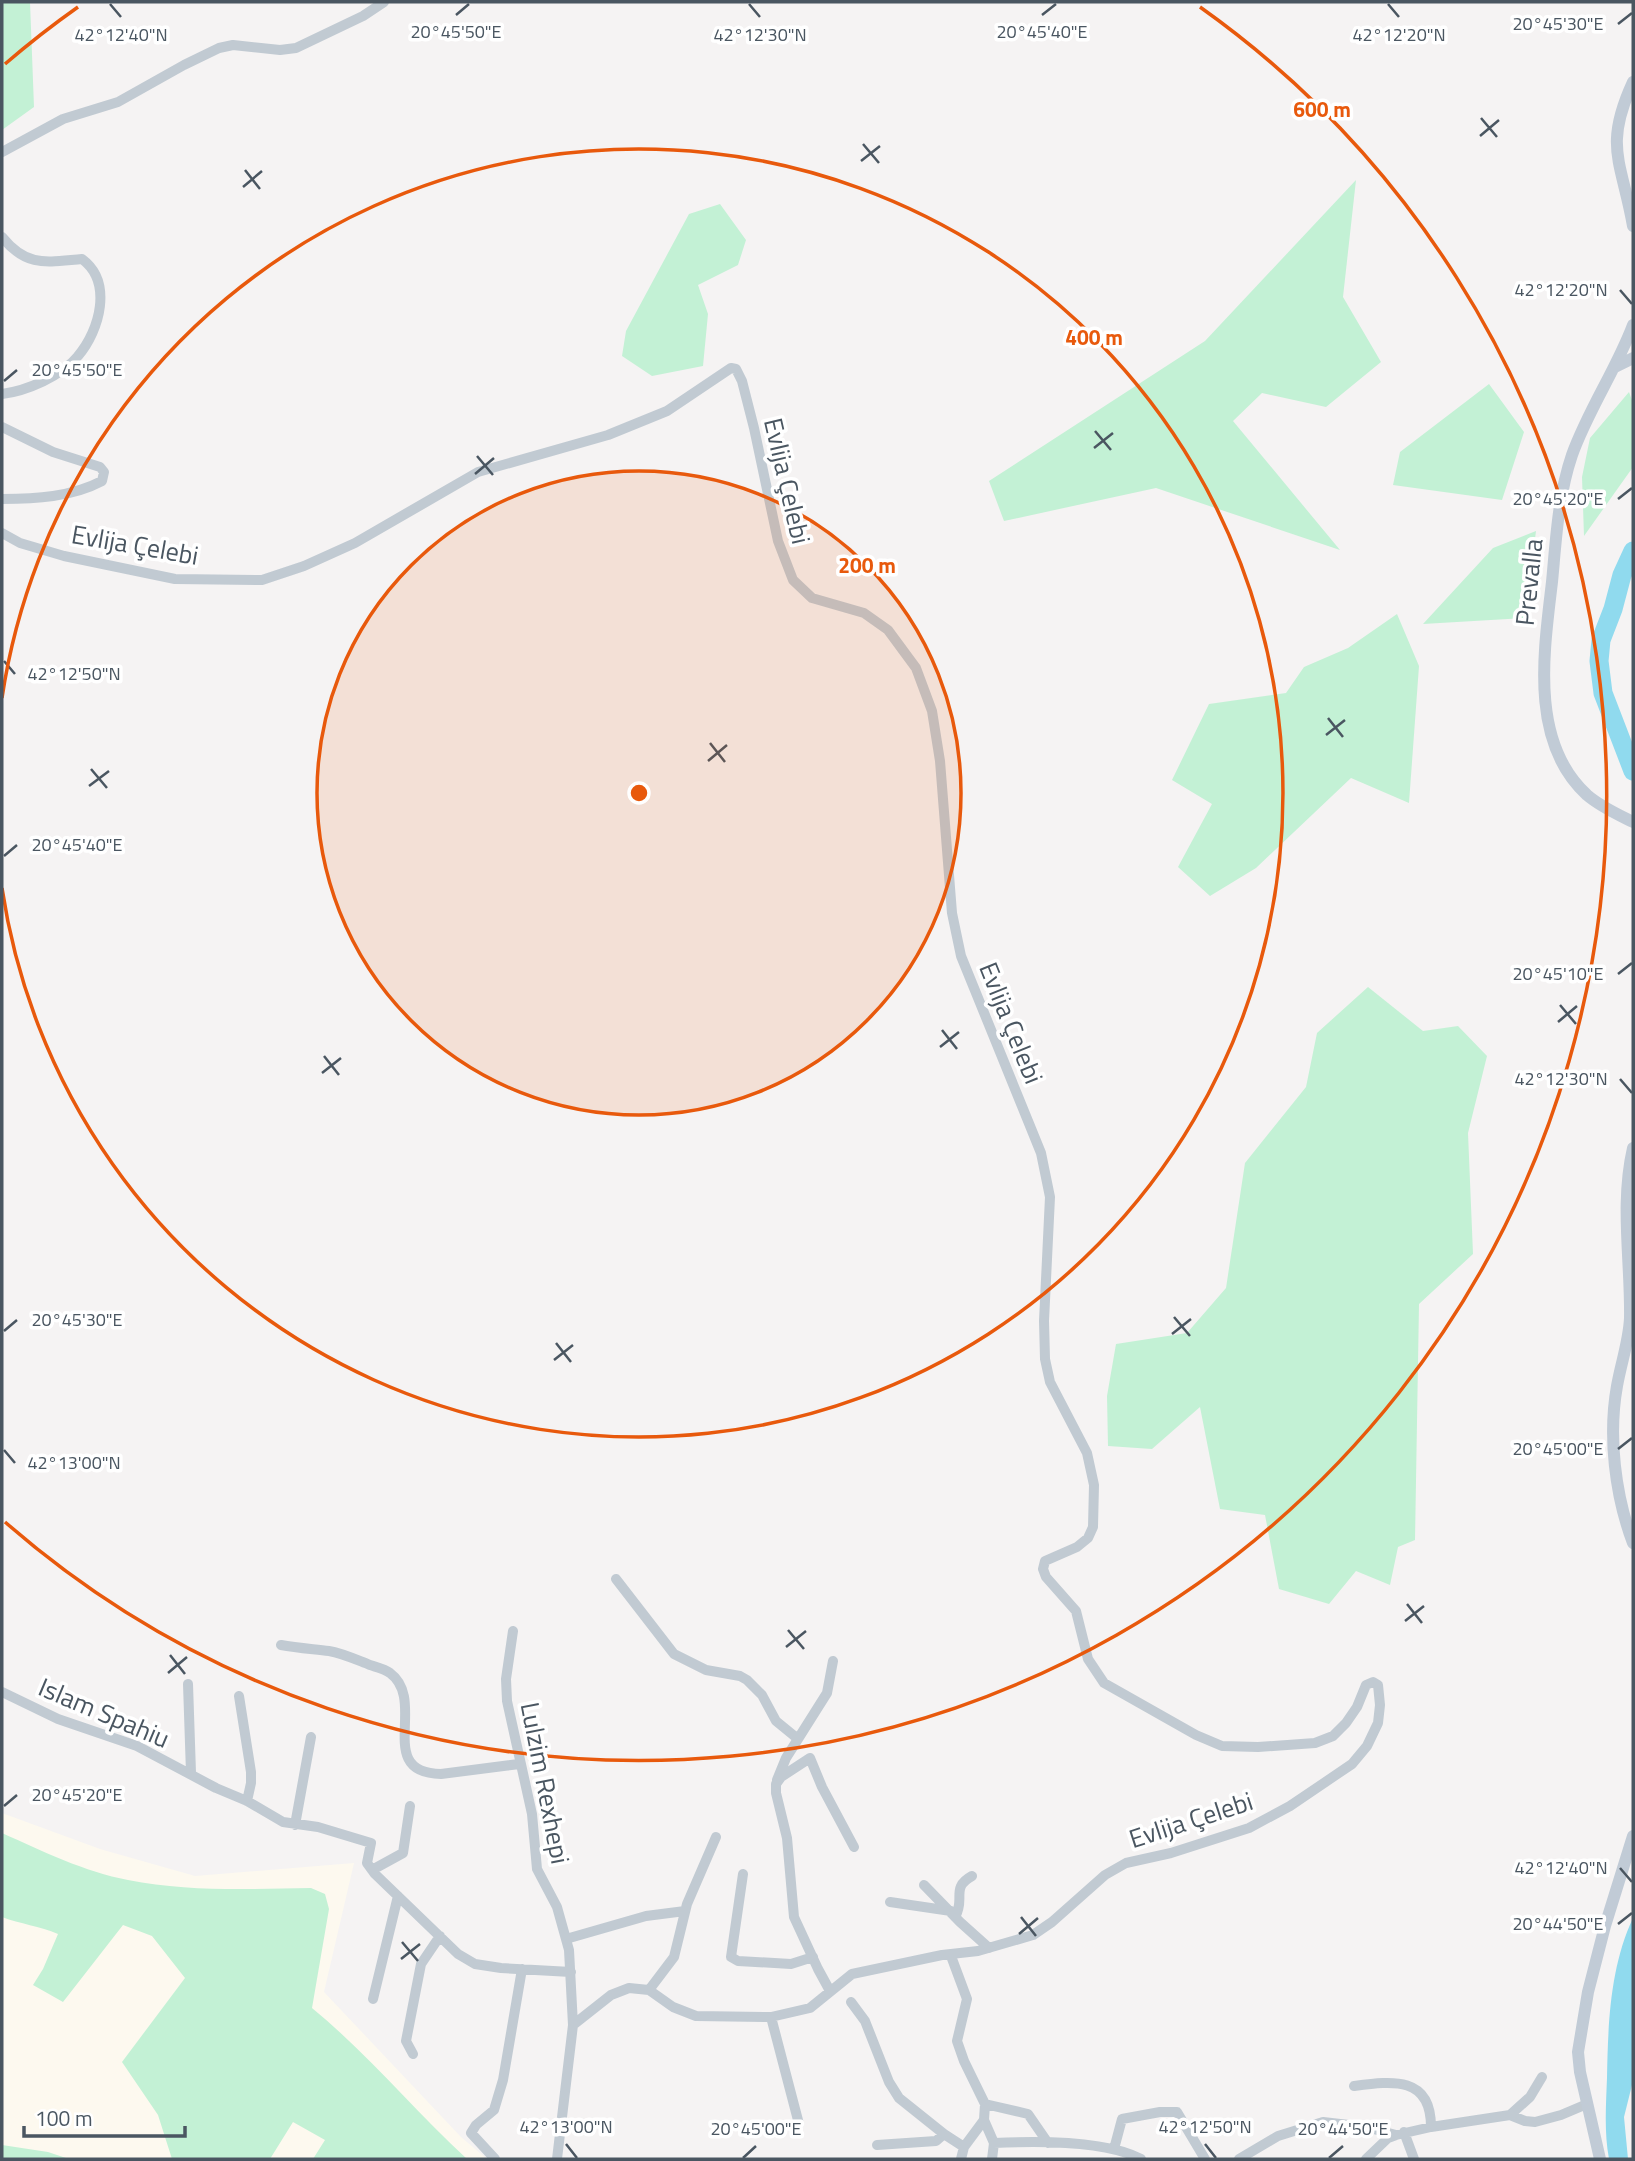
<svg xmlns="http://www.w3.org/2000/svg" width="1635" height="2161" viewBox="0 0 1635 2161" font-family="'Titillium Web',sans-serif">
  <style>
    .commercial { fill: #fdf9ef }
    .green { fill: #c3f1d5 }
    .water { fill: #90daee }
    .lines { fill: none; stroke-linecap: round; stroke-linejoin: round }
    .river { stroke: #90daee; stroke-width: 19 }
    .street { stroke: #c1cad2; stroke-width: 10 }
    .secondary { stroke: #c1cbd6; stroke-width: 12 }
    .ticks { fill: none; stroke: #4a5661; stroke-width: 2.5 }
    .ring { fill: none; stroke: #e8590c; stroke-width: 3.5 }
    .labels { text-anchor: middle; stroke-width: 7; stroke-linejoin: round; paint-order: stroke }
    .street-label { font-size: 26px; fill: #4a5661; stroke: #fff }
    .ticks-label { font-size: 18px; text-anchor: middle; fill: #4a5661; stroke: #fff; stroke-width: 7; stroke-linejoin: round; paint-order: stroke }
    .centre { fill: #e8590c; stroke: #fff; stroke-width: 3.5 }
    .ring-label { font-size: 21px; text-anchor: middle; font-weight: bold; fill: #e8590c; stroke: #fff; stroke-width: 7; stroke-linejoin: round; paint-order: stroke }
  </style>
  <rect width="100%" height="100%" fill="#f5f3f3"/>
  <path class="commercial" d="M2 1813 100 1849 195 1876 354 1863 324 1992 461 2137 487 2159H2Z"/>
  <path class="green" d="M2 2H30L34 107 2 130Z
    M1356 180 1343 297 1381 362 1326 407 1262 393 1233 421 1340 550 1156 488 1004 521 989 481 1205 341Z
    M720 204 746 240 738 265 698 285 708 314 703 366 652 376 622 356 626 331 689 214Z
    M1489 384 1524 432 1502 500 1393 485 1400 452Z
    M1629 392 1633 403V467L1584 536 1582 477 1590 438Z
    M1536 531 1525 618 1423 624 1493 548Z
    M1397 614 1419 666 1409 803 1351 778 1256 868 1210 896 1178 867 1212 804 1172 780 1209 704 1286 693 1304 667 1348 648Z
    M1368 987 1423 1031 1458 1026 1487 1056 1468 1133 1473 1254 1419 1304 1415 1540 1398 1547 1390 1585 1356 1571 1329 1604 1279 1589 1265 1515 1220 1509 1200 1407 1152 1449 1108 1446 1107 1396 1116 1344 1187 1333 1226 1288 1245 1163 1306 1087 1317 1033Z
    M2 1833C42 1851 85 1872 128 1880 188 1892 250 1889 311 1888L325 1894 329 1909 312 2008C368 2054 414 2110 467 2159H313L325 2140 293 2122 270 2159H172L158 2115 122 2062 185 1978 152 1936 123 1925 63 2002 33 1985 43 1969 58 1934C40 1926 20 1924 2 1917Z
    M2 2145 48 2152 69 2159H2Z"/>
  <path class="water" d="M1633 1918V2081L1624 2117 1628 2159H1609C1604 2133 1606 2104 1607 2078 1608 2024 1610 1967 1633 1918Z"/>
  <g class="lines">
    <path class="river" d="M1633 551 1622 575 1613 609 1601 640 1599 661 1603 693 1633 771"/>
    <path class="street" d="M2 152 63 119 118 102 184 65 219 48 233 45 280 50 296 48 363 16 384 2
      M2 237C27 268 47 262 82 259 113 282 100 330 78 356 62 376 26 391 2 394
      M2 427 53 452 100 467 104 472 102 481C72 497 35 499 2 499
      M2 533 20 543 64 556 175 579 262 580 304 566 355 543 478 472 608 435 667 411 731 368 736 369 742 381 754 428 778 541 793 580 812 598 864 613 888 630 916 668 932 711 940 761 952 913 961 956 1041 1153 1050 1197 1044 1321 1045 1359 1050 1382 1087 1453 1094 1485 1093 1527 1088 1538 1077 1547 1045 1561 1043 1569 1046 1577 1076 1611 1088 1659 1104 1683 1196 1735 1222 1746 1258 1747 1315 1743 1333 1736 1346 1723 1357 1707 1366 1685 1373 1682 1378 1685 1380 1705 1378 1723 1367 1746 1352 1764 1290 1806 1249 1828 1171 1853 1126 1863 1105 1875 1052 1922 1033 1935 978 1951 942 1955 852 1974 810 2008 771 2017 696 2016 673 2007 649 1990 629 1988 611 1995 573 2025
      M616 1579 674 1654 706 1670 740 1676 747 1680 762 1695 776 1721 798 1739
      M513 1631 506 1679 507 1701 532 1814 537 1869 557 1907 569 1950 573 2025 557 2159
      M281 1645C297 1648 313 1649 329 1651 342 1653 357 1660 370 1665 376 1667 385 1669 390 1673 428 1701 374 1773 441 1774L519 1764
      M188 1684 191 1773
      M2 1692 58 1719 137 1746 216 1788 247 1801 283 1822 318 1827 371 1843 367 1863 375 1874 458 1954 475 1964 501 1968 571 1972
      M239 1696 251 1772V1783L247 1801
      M777 1780 786 1758 827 1693 833 1661
      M295 1825 311 1737
      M372 1870 403 1853 410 1806
      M743 1874 731 1957 738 1961 791 1964 813 1957
      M924 1885 960 1922 989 1948
      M890 1902 951 1911
      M955 1917C966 1899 950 1888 972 1876
      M566 1939 646 1916 685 1911
      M951 1956 967 1999 957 2041 964 2061 985 2104 1028 2114 1048 2143
      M649 1990 674 1957 687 1904 716 1837
      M830 1991 818 1969 794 1917 787 1838 776 1793V1784L781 1777 810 1758 822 1787 854 1847
      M373 1999 398 1896
      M851 2002 865 2021 889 2082 899 2098 944 2134
      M771 2017 799 2124
      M413 2054 406 2041 421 1964 440 1936
      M1354 2086C1393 2081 1431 2076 1431 2127
      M985 2104 984 2120 994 2143 992 2159
      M1510 2115 1530 2097 1542 2077
      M1404 2132 1414 2159
      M994 2143C1036 2141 1105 2140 1141 2159
      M877 2145 936 2141 944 2134 964 2147
      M1114 2149 1122 2119 1160 2112H1177L1205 2159
      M495 2159 471 2133 476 2125 494 2110 503 2080 522 1969
      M961 2159 964 2147 984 2120
      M1239 2159 1278 2136 1323 2122 1366 2127 1396 2135 1431 2127 1510 2115 1525 2121 1535 2122 1561 2115 1587 2104
      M1366 2159 1388 2138 1396 2135"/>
    <path class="secondary" d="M1633 82C1603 147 1622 162 1633 226
      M1633 325C1616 370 1588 410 1572 455 1558 496 1556 540 1552 582 1544 651 1529 742 1587 795 1601 807 1617 814 1633 822
      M1615 367 1633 358
      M1633 1148C1620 1204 1631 1262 1630 1318 1629 1341 1621 1363 1617 1386 1608 1436 1615 1495 1633 1543
      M1600 2159 1580 2072 1578 2052 1588 1992 1605 1926 1633 1836"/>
  </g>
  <path class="ticks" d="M110 4 121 17M749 4 760 17M1388 4 1399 17M456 15 469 4M1042 15 1056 4M1618 24 1632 13M1481 118 1497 137M1480 136 1499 120M863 144 879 163M861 161 880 146M245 170 260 189M243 187 262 171M1620 290 1632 304M4 381 17 370M1095 431 1111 450M1094 448 1113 433M477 456 493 475M475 474 494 458M1618 499 1632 488M4 661 15 674M1328 718 1343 737M1326 735 1345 720M710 743 725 762M708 761 727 745M91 769 107 788M89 786 109 771M4 856 17 845M1618 974 1632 963M1560 1005 1576 1024M1558 1022 1577 1006M942 1030 957 1049M940 1047 959 1032M324 1056 339 1075M322 1073 341 1058M1620 1079 1632 1093M1174 1317 1190 1336M4 1331 17 1320M1172 1334 1191 1319M556 1343 571 1362M554 1360 573 1345M1618 1449 1632 1438M4 1450 15 1463M1407 1604 1422 1623M1405 1621 1424 1606M788 1630 804 1649M786 1647 806 1631M170 1655 185 1674M168 1673 187 1657M4 1806 17 1795M1620 1868 1632 1882M1021 1917 1036 1936M1618 1924 1632 1913M1019 1934 1038 1918M402 1942 418 1961M401 1959 420 1944M566 2144 577 2158M1205 2144 1216 2158M743 2158 756 2146M1329 2158 1343 2146"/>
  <circle cx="639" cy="793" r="322" fill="#e8590c" fill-opacity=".12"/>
  <g class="ring">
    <circle cx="639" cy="793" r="322"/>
    <path d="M2 698A644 644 0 1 1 2 888"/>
    <path d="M5 64A966 966 0 0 1 78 7M1200 7A966 966 0 1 1 5 1522"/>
  </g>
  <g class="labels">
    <g class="street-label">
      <text transform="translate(787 481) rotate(77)" y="9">Evlija Çelebi</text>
      <text transform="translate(135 545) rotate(10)" y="9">Evlija Çelebi</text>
      <text transform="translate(1529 582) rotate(-84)" y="9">Prevalla</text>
      <text transform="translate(1011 1023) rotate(68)" y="9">Evlija Çelebi</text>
      <text transform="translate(104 1713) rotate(23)" y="9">Islam Spahiu</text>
      <text transform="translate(545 1783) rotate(79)" y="9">Lulzim Rexhepi</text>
      <text transform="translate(1191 1820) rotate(-18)" y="9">Evlija Çelebi</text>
    </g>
  </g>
  <g class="ticks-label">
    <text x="1558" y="30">20°45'30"E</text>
    <text x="456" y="38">20°45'50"E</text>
    <text x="1042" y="38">20°45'40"E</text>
    <text x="121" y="41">42°12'40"N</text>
    <text x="760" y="41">42°12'30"N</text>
    <text x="1399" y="41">42°12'20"N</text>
    <text x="1561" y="296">42°12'20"N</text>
    <text x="77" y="376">20°45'50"E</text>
    <text x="1558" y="505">20°45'20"E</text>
    <text x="74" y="680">42°12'50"N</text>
    <text x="77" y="851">20°45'40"E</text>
    <text x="1558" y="980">20°45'10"E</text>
    <text x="1561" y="1085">42°12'30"N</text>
    <text x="77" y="1326">20°45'30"E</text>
    <text x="1558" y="1455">20°45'00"E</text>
    <text x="74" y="1469">42°13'00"N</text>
    <text x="77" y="1801">20°45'20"E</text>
    <text x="1561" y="1874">42°12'40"N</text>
    <text x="1558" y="1930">20°44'50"E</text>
    <text x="566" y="2133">42°13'00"N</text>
    <text x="1205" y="2133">42°12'50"N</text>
    <text x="756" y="2135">20°45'00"E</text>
    <text x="1343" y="2135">20°44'50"E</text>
  </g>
  <circle cx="639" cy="793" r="10" class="centre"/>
  <g class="ring-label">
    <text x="1322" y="117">600 m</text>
    <text x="1094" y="345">400 m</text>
    <text x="867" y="573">200 m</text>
  </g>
  <rect width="1635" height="2161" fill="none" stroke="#4a5661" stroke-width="7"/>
  <path d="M24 2126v10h161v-10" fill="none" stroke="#4a5661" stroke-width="3.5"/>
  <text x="35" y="2126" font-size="21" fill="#4a5661" stroke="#ffffff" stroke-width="5" paint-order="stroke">100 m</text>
</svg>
